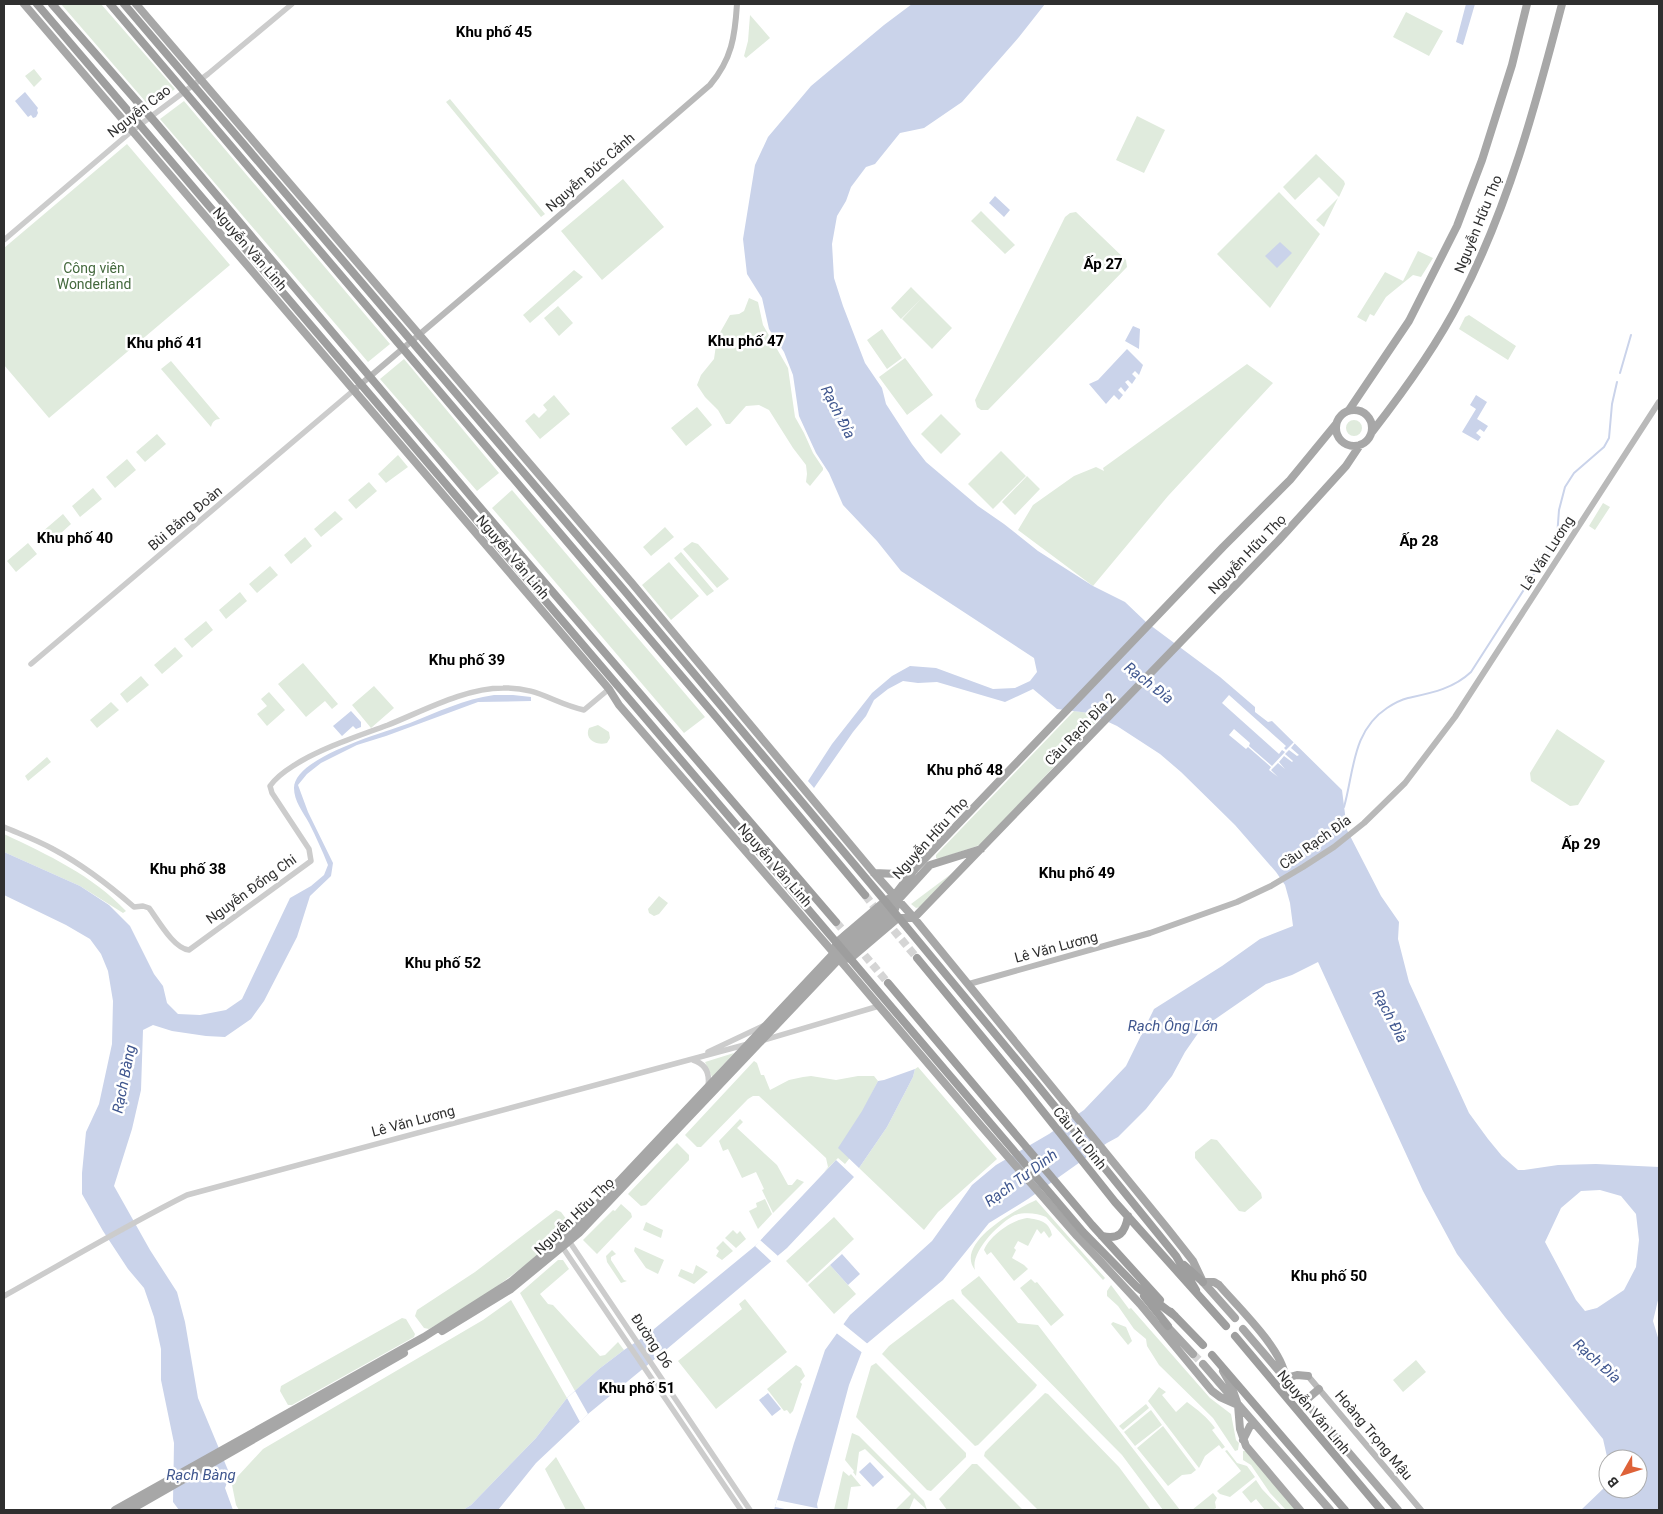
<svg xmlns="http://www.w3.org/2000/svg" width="1663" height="1514" viewBox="0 0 1663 1514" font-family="Roboto,sans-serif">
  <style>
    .green { fill: #e0ebdd }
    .water { fill: #cad3ea; fill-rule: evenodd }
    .pier { fill: #fff }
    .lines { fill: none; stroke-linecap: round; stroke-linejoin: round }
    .stream { stroke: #cad3ea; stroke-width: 2 }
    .primary-tunnel { stroke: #d5d5d5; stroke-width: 8; stroke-dasharray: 8 4; stroke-linecap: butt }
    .trunk-tunnel { stroke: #d5d5d5; stroke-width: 8; stroke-dasharray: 8 4; stroke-linecap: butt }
    .tertiary { stroke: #ccc; stroke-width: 5.5 }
    .secondary { stroke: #b9b9b9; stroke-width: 6 }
    .primary { stroke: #a7a7a7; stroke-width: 8 }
    .trunk { stroke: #9e9e9e; stroke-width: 8 }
    .labels { text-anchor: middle; stroke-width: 5; stroke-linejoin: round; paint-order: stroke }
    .street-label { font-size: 14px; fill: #2f2f2f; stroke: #fff }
    .park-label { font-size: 14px; fill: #44693d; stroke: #fff }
    .neighbourhood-label { font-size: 15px; font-weight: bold; fill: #000; stroke: #fff }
    .water-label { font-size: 15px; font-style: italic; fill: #3f568e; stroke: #fff }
  </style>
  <rect width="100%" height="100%" fill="#fff"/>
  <path class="green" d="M61 4H101L175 89 151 108Z
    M1406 12 1443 31 1429 56 1393 37Z
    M750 15 770 38 746 58 744 56 748 41Z
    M34 69 42 79 34 87 25 76Z
    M450 99 545 214 541 217 446 102Z
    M184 101 390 344 368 362 160 119Z
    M1137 116 1165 130 1144 173 1116 160Z
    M127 144 230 265 49 418 4 365V248Z
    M1316 154 1344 181 1345 184 1339 197 1319 177 1295 200 1283 187Z
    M623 179 664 227 602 280 561 231Z
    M1279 192 1320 234 1270 308 1217 254Z
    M1338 198 1324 227 1316 220Z
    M981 211 1015 245 1005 254 971 221Z
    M1076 212 1126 260 1127 267 988 410H981L977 407 975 400 1065 217 1070 213Z
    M1418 251 1433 258 1421 277 1413 275 1386 297 1374 316 1370 314 1366 322 1357 317 1385 272 1403 281Z
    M574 270 583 277 530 323 523 315Z
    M911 287 922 298 901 319 891 308Z
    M749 298 758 302 763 325 788 368 795 417 804 433 813 453 823 468V470L810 486 806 482 807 474 806 465 793 448 769 410 759 405 746 406 730 424H726L718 410 705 397 697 385 701 375 714 359 717 338 730 315 739 314 744 311Z
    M922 298 952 328 932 349 902 319Z
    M558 306 573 323 559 336 544 318Z
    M1469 315 1516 346 1508 360 1459 329 1465 317Z
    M882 329 902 358 887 369 867 340Z
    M905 358 933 395 907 415 879 377Z
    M404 359 499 473 477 491 380 379Z
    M171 361 220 419C215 419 212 422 211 427L161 369Z
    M1247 364 1273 383 1168 496 1093 586 1018 530 1033 505 1074 476 1096 467 1104 471 1103 468Z
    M554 395 570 414 540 439 525 421 534 413 539 418 547 410 543 405Z
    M697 407 712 425 686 446 671 428Z
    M941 414 961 434 941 454 921 434Z
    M1346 428a8 8 0 1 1 16 0a8 8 0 1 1-16 0Z
    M157 434 166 444 145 462 136 452Z
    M1001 451 1026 476 993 509 968 484Z
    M398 455 408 467 386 483 378 474Z
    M127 459 136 470 115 488 106 477Z
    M1027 476 1040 489 1015 515 1002 502Z
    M369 482 377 491 356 509 348 500Z
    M93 488 102 499 80 517 72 506Z
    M512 490 705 717 684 733 492 508Z
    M1603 503 1610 507 1595 530 1589 526Z
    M335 511 343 519 321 537 314 529Z
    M63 514 71 524 50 543 42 532Z
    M665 527 674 537 651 556 643 547Z
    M305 537 312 546 291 564 284 555Z
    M692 542 698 544 729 579 717 588 683 549Z
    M28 543 37 554 16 572 7 561Z
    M681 552 714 591 707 596 674 558Z
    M669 562 699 596 671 620 642 585Z
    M270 566 278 575 257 593 249 584Z
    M240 592 247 601 226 619 219 610Z
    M206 621 213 630 192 648 184 639Z
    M175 647 183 656 162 674 154 665Z
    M303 663 338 704 332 709 325 701 306 717 278 684Z
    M141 676 149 685 127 703 120 694Z
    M374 686 394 708 371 728 352 705Z
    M269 692 285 710 267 726 257 714 267 706 261 699Z
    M111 702 119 710 97 728 90 720Z
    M1074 711 1089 713 1100 718 980 845 938 859 936 858V855Z
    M598 725 609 732 610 738 607 743C596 746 584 739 589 728Z
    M1557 729 1605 761 1578 805 1570 806 1531 781 1530 773Z
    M47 757 51 762 28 781 25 776Z
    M4 834C48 855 92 875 126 911L123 913 80 886 4 852Z
    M951 874 920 907 916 908 911 904Z
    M659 896 668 903 659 914 654 916 649 913 648 909Z
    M734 1053 712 1077 705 1062Z
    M754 1061 757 1063 761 1075H764L770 1090 789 1080 803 1077 811 1076 836 1080 858 1076H874L878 1081 863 1111 849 1159 845 1164 838 1158 824 1172 828 1167 826 1158 759 1096H753L748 1099 701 1147H697L685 1135Z
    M918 1067 997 1159 938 1212 924 1230 859 1168 887 1127 913 1077 915 1069Z
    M740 1119 743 1122 737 1128 777 1165 788 1185H792L797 1179 804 1182 773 1213 762 1190 764 1189 756 1172 742 1178 728 1149 723 1151 719 1141Z
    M1211 1139 1217 1140 1261 1193 1262 1198 1245 1212 1239 1211 1195 1158V1152Z
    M677 1143 689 1155V1160L646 1205 641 1206 628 1194Z
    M765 1199 772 1214 758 1229 749 1211 757 1207 756 1203Z
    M1036 1200 1105 1278 1103 1280 1046 1217C1038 1213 1024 1212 1015 1215 999 1223 970 1252 975 1270 954 1243 1017 1209 1036 1200Z
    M621 1204 631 1213 632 1217 597 1254 583 1240 613 1210 615 1211Z
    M556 1210 561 1212 567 1220 568 1229 537 1256 482 1298 429 1329 424 1328 415 1316 417 1310 475 1272Z
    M834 1217 854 1239 807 1283 786 1261Z
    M1027 1218C1040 1220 1049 1221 1052 1235L1049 1238 1044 1231 1041 1234 1037 1229 1028 1246 1018 1241 1014 1248 1016 1250 1012 1258 1024 1265 1028 1269 1014 1281 991 1252 987 1255 984 1250C990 1235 1012 1220 1027 1218Z
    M646 1222 663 1230 661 1238 643 1230Z
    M733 1230 737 1234 740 1231 746 1239 736 1248 725 1238Z
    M723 1241 733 1251 722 1260 716 1256 719 1251 716 1248Z
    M635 1247 664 1260 658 1274 646 1268 634 1251Z
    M612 1250 616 1254 611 1257V1260L624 1280 627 1281 621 1283 607 1262 606 1256Z
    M558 1260H563L569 1269 540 1294 548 1304 553 1305 600 1356 605 1355 618 1342 624 1350 599 1369 575 1391 520 1293Z
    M696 1265 708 1272 694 1284 678 1276 681 1269 693 1274Z
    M830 1265 856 1294 834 1314 808 1285Z
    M979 1276 1018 1323 1038 1325 1180 1510H1163L1122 1455 962 1294 961 1290Z
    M1031 1279 1035 1283 1037 1282 1064 1315 1051 1326 1020 1288Z
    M1111 1285 1129 1309 1131 1308 1210 1398 1231 1414 1236 1440 1239 1443 1238 1450 1235 1451 1213 1418 1159 1365 1147 1346 1146 1339 1134 1329 1118 1306 1107 1296V1291Z
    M745 1299 787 1352 716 1409 678 1361 742 1309 739 1304Z
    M953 1299 1037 1385 1035 1388 978 1445 975 1446 882 1354 889 1346 948 1301Z
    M511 1300 567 1398 536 1438 471 1505 463 1510H239L236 1505 232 1485 238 1476 263 1449 483 1320Z
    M402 1318 406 1319 415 1334 414 1337 292 1405H288L280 1391 281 1386Z
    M1113 1322 1126 1327 1132 1341 1128 1345 1111 1324Z
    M1416 1360 1426 1372 1403 1392 1393 1380Z
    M876 1363 966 1453V1457L931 1491 927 1490 856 1417 871 1366Z
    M796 1365 801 1368 805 1376 800 1382 802 1384 793 1411 790 1414 787 1410 784 1411 767 1389Z
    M1159 1387 1166 1392 1162 1395 1176 1412 1187 1402C1198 1410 1207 1417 1215 1428L1212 1430 1225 1447 1222 1449 1219 1445 1205 1456 1199 1468 1148 1401Z
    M1045 1393 1048 1394 1119 1467 1151 1510H1038L984 1456 985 1452Z
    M1146 1404 1149 1408 1123 1430 1119 1426Z
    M1151 1410 1162 1425 1135 1446 1124 1432Z
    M1163 1426 1196 1470 1191 1474 1182 1475 1168 1486 1137 1448Z
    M852 1433 859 1436 924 1501 927 1510 914 1498 909 1510H897L896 1509 911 1494 865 1449 859 1452 856 1476 853 1472 854 1471 845 1460Z
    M1227 1450 1237 1463 1247 1466 1255 1477 1230 1497 1220 1494 1217 1491 1241 1471 1225 1451Z
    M1243 1451H1246L1296 1510H1286L1270 1493 1251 1465 1243 1460Z
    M556 1457 586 1510H566L545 1469Z
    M972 1464H977L1023 1510H947L939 1499Z
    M843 1471 849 1476 851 1474 861 1486 851 1487 847 1510H834Z
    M1256 1480 1262 1489 1282 1510H1265L1256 1499 1251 1503 1242 1492Z
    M1213 1493 1217 1498 1215 1502 1216 1508 1212 1510H1192Z"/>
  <path class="water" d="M912 4H1045L1019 37 962 102 924 128 900 133 875 164 866 167 851 187 846 201 837 216 832 244 834 278 843 306 865 363 882 388 886 404 912 444 926 462 978 506 1004 524 1038 551 1093 586 1125 602 1146 622 1220 677 1255 707V712L1268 722 1272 721 1342 790 1347 830 1381 896 1399 922 1398 939 1409 982 1469 1113 1488 1139 1502 1156 1518 1170H1524L1558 1165 1596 1164 1659 1167V1296L1653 1321 1659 1341V1510H1581L1605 1487 1608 1477V1489H1638V1459H1608V1461L1603 1439 1505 1317 1457 1254 1423 1191 1318 962 1292 975 1266 984 1201 1029 1185 1052 1172 1076 1146 1109 1118 1137 1107 1143 1028 1199 989 1223 943 1280 864 1346 849 1385 817 1504 818 1510H774L794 1443 825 1350 850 1315 932 1241 972 1185 996 1165 1049 1134 1084 1110 1126 1066 1154 1009 1222 966 1260 939 1293 926 1290 903 1285 885 1276 872 1235 825 1181 772 1160 754 1117 726 1089 713 1057 709 1033 689 1005 702 937 682 918 683 903 681 888 689 874 700 866 716 853 732 814 788 808 781 832 744 872 693 892 676 910 666 936 668 993 689 1015 688 1030 681 1037 672 1034 658 901 571 877 541 843 505 829 473 816 453 799 416 793 375 784 352 769 329 762 298 747 274 743 239 755 165 768 137 811 86 884 25ZM1600 1190 1621 1196 1636 1214 1639 1240 1636 1267 1624 1290 1597 1308 1585 1311 1576 1300 1545 1242 1561 1208 1581 1191Z
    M1466 4H1475L1463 45 1456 42Z
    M25 92 38 108 37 110 38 113 36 117 33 118 31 115 28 117 15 101Z
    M995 196 1010 210 1004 217 989 203Z
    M1280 242 1292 253 1277 268 1265 256Z
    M1133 326 1140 329 1139 349 1125 341Z
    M1127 349 1143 365 1139 375 1135 371 1132 374 1136 378 1132 384 1128 380 1125 382 1129 387 1125 392 1121 387 1118 390 1123 395 1119 400 1114 395 1106 404 1089 384 1098 380Z
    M1476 395 1487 402 1477 419 1488 426 1484 432 1480 429 1476 433 1481 437 1478 441 1462 432 1476 409 1470 405Z
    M494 695H513L531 697V701L478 702 386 736 357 745 321 763 307 774 298 785 308 812 333 863 331 876 310 896 297 937 264 1001 251 1019 225 1037 206 1036 172 1031 153 1025 143 1030 141 1090 132 1129 114 1186 150 1250 177 1292 185 1322 198 1398 230 1475 225 1488 233 1510H179L173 1502 174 1443 161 1380V1349L154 1317 144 1288 128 1269 103 1231 82 1194V1173L86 1132 99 1104 112 1044 113 1001 108 971 101 954 90 939 66 925 4 895V852L80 886 109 905 130 926 154 974 163 986 167 1003 178 1014 200 1015 226 1010 242 999 290 898 311 886 324 875 328 865C322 850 316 837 309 823 303 812 294 801 294 788 294 757 386 732 410 723 438 712 464 699 494 695Z
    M351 711 361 722V727L356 729 353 726 342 736 333 726Z
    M915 1069 913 1077 887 1127 859 1168 838 1148 862 1111 878 1081 884 1080Z
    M836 1160 854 1177 787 1248 661 1354 648 1334 755 1246Z
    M842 1254 860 1274 848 1285 830 1265Z
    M642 1338 656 1358 588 1414 536 1463 498 1510H463L471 1505 536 1438 567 1398 599 1369 624 1350Z
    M768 1393 781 1409 772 1416 759 1400Z
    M870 1462 884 1477 873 1487 859 1472Z"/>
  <path class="pier" d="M1229 695 1286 746 1284 748 1286 750 1294 742 1295 743 1291 748 1299 755 1297 756 1289 750 1285 754 1293 761 1292 762 1284 756 1279 762 1285 769 1278 763 1271 770 1278 777 1269 770 1271 767 1248 747 1246 749 1229 735 1234 729 1250 743 1249 746 1272 766 1285 752 1282 750 1279 754 1222 703Z
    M760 1240 778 1256 772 1262 755 1246Z
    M842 1323 869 1345 866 1348 864 1354 835 1332Z
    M575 1391 588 1414 580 1422 567 1398Z
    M777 1500 821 1509V1510H790L775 1507Z"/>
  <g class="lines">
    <path class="stream" d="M1620 373 1631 335
      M1557 537 1559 510 1565 487 1574 473 1604 447 1609 438 1612 404 1617 382
      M1344 807C1354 772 1352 731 1387 708 1393 704 1400 700 1408 698 1431 693 1453 689 1471 672L1548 552"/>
    <path class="primary-tunnel" d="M1193 1354 1203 1364"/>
    <path class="trunk-tunnel" d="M865 895 879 913
      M886 921 917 958
      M836 922 849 937
      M857 946 888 983"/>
    <path class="tertiary" d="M4 240 133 130 208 74 292 4
      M31 664 354 390
      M4 827C20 834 37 840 53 849 83 865 109 885 134 907L143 906 149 908C158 920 174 949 189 950L311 861 309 849 272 793 270 786C275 779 285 771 293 766 319 749 358 736 388 725 423 711 465 688 503 688 538 687 553 703 584 710L609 689
      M761 1041 879 1006
      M708 1052 763 1026
      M693 1060C706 1064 710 1073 708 1086
      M567 1238 750 1510
      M561 1245 741 1510
      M4 1296C65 1262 125 1226 187 1195L748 1044"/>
    <path class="secondary" d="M354 390 547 226 710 85C732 59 735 36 737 4
      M969 984 1150 933 1237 902 1271 886 1303 867 1334 847 1364 823 1405 783 1455 717 1659 402
      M1308 1376 1421 1510"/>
    <path class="primary" d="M24 4 609 689 619 705 839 959 982 1127 1077 1236 1140 1304 1212 1391 1220 1397 1238 1405
      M136 4 631 582 874 873 914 918 1167 1228 1193 1261 1203 1282 1235 1318
      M1336 428a18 18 0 1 1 36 0a18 18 0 1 1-36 0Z
      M1349 410 1409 321 1457 226 1482 160 1512 65 1527 4
      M1372 432C1404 391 1436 347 1460 300 1508 208 1536 104 1562 4
      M874 873 898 874 914 870
      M835 948 837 942 885 901 890 898
      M844 959 851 958 898 918H914L1278 541 1346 466 1360 445
      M1203 1282H1214L1219 1285C1238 1307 1282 1349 1285 1376
      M1163 1322 1193 1354
      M1243 1329 1398 1510
      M442 1331 511 1289 579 1233 839 959 894 912 898 900 930 865 981 849
      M1203 1364 1330 1510
      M1223 1371 1231 1385 1238 1405 1240 1429 1246 1446 1300 1510
      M1286 1378 1297 1375 1308 1376
      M1305 1401 1319 1389
      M1243 1440 1250 1426 1255 1424
      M115 1510 424 1337 512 1281 576 1227 834 953 889 906 894 896 914 870 1223 547 1290 480 1336 424
      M130 1510 404 1353"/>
    <path class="trunk" d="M37 4 1083 1232 1137 1287 1175 1316
      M52 4 155 122 484 512 836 922
      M110 4 717 718 865 895
      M124 4 623 589 885 901 1035 1082 1176 1256 1196 1290
      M917 958 1025 1089 1115 1202 1226 1326
      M888 983 1092 1225 1160 1300
      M1102 1236C1119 1240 1125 1233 1128 1216
      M1184 1265 1203 1282
      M1144 1296 1168 1326
      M1171 1312 1203 1345
      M1235 1336 1381 1510
      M1212 1355 1345 1510"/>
  </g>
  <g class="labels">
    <g class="street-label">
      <text transform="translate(139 111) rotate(-38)" y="5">Nguyễn Cao</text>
      <text transform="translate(590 172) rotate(-41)" y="5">Nguyễn Đức Cảnh</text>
      <text transform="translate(1478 224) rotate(-68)" y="5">Nguyễn Hữu Thọ</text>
      <text transform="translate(250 249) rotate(49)" y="5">Nguyễn Văn Linh</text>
      <text transform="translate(185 518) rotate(-40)" y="5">Bùi Bằng Đoàn</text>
      <text transform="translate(1547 553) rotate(-57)" y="5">Lê Văn Lương</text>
      <text transform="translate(1247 554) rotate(-46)" y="5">Nguyễn Hữu Thọ</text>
      <text transform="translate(513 557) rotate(50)" y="5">Nguyễn Văn Linh</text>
      <text transform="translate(1080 729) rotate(-46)" y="5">Cầu Rạch Đỉa 2</text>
      <text transform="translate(930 838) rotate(-48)" y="5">Nguyễn Hữu Thọ</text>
      <text transform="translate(1315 842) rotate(-35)" y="5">Cầu Rạch Đỉa</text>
      <text transform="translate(775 865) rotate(49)" y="5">Nguyễn Văn Linh</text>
      <text transform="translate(251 889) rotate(-36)" y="5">Nguyễn Đổng Chi</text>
      <text transform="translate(1056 947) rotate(-15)" y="5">Lê Văn Lương</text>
      <text transform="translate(413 1121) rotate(-15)" y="5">Lê Văn Lương</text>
      <text transform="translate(1080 1138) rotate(51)" y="5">Cầu Tư Dinh</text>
      <text transform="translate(574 1216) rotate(-44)" y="5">Nguyễn Hữu Thọ</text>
      <text transform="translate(652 1341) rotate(56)" y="5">Đường D6</text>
      <text transform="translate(1314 1412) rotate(50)" y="5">Nguyễn Văn Linh</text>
      <text transform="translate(1374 1435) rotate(50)" y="5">Hoàng Trọng Mậu</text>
    </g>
    <g class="park-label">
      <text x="94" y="273">Công viên<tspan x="94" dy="16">Wonderland</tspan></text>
    </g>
    <g class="neighbourhood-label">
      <text x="494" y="37">Khu phố 45</text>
      <text x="1103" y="269">Ấp 27</text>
      <text x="746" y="346">Khu phố 47</text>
      <text x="165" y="348">Khu phố 41</text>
      <text x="75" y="543">Khu phố 40</text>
      <text x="1419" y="546">Ấp 28</text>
      <text x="467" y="665">Khu phố 39</text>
      <text x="965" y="775">Khu phố 48</text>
      <text x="1581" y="849">Ấp 29</text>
      <text x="188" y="874">Khu phố 38</text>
      <text x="1077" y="878">Khu phố 49</text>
      <text x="443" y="968">Khu phố 52</text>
      <text x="1329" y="1281">Khu phố 50</text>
      <text x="637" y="1393">Khu phố 51</text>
    </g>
    <g class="water-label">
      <text transform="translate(838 412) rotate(63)" y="5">Rạch Đỉa</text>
      <text transform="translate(1149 683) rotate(38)" y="5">Rạch Đỉa</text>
      <text transform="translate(1390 1016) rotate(62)" y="5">Rạch Đỉa</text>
      <text x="1173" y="1031">Rạch Ông Lớn</text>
      <text transform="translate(124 1079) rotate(-79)" y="5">Rạch Bàng</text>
      <text transform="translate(1021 1178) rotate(-36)" y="5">Rạch Tư Dinh</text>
      <text transform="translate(1597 1361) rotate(42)" y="5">Rạch Đỉa</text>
      <text x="201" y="1480">Rạch Bàng</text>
    </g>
  </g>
  <rect width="1663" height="1514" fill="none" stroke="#2f2f2f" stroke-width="10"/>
  <g transform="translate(1623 1474) rotate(231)"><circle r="24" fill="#ffffff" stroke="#acacac"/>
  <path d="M0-4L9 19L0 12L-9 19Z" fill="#de6238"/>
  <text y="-8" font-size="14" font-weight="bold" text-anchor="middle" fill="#2f2f2f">B</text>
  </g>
</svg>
